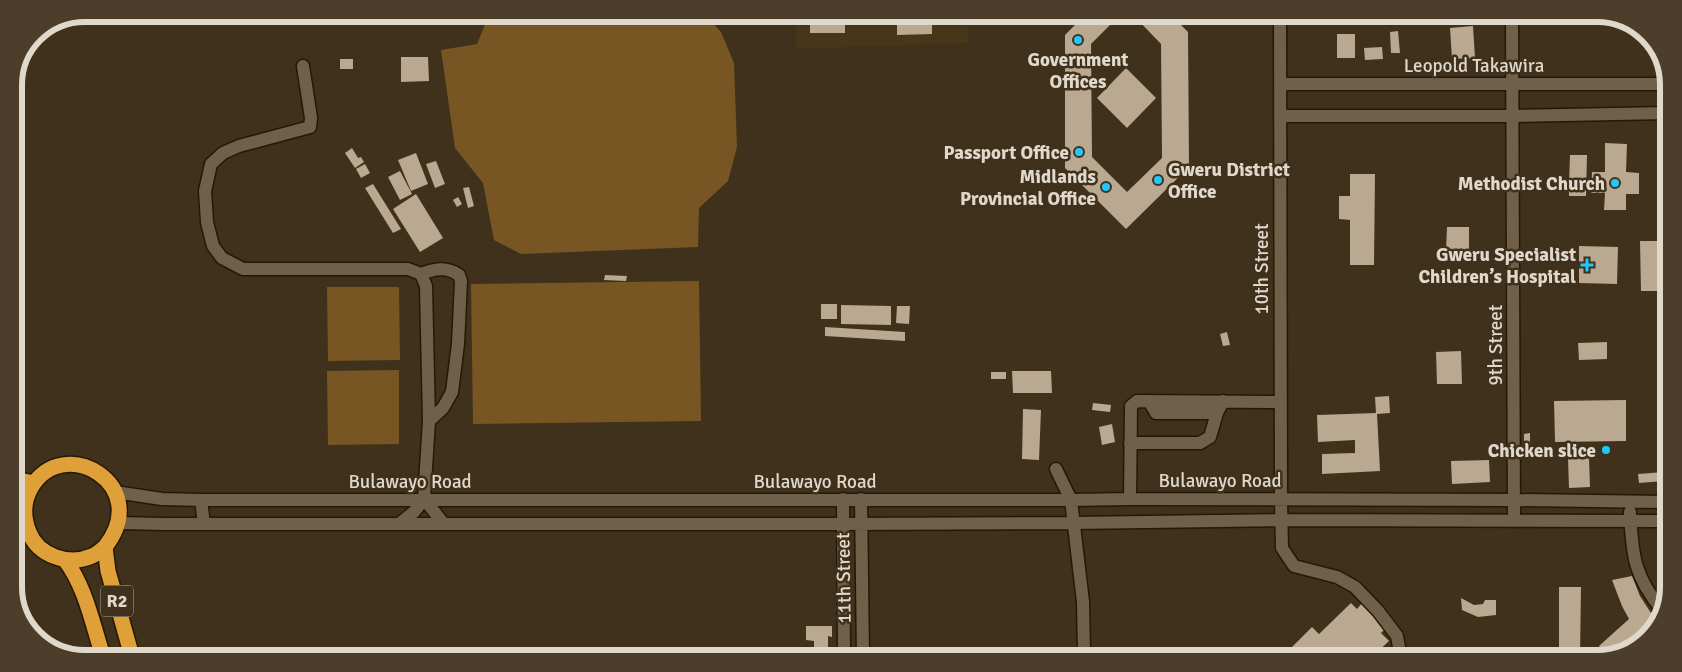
<svg xmlns="http://www.w3.org/2000/svg" width="1682" height="672" viewBox="0 0 1682 672" font-family="Signika,sans-serif">
  <style>
    .built { fill: #48361b }
    .green { fill: #775623 }
    .water { fill: #926926; stroke: #aa8a58 }
    .building { fill: #baa890 }
    .lines { fill: none; stroke-linecap: round; stroke-linejoin: round }
    .minor-casing { stroke: #261805; stroke-width: 15 }
    .highway-casing { stroke: #261805; stroke-width: 18 }
    .minor { stroke: #70604a; stroke-width: 12 }
    .highway { stroke: #dfa039; stroke-width: 15 }
    .poi-dot { fill: #1fc9fd; stroke: #3f311c; stroke-width: 2 }
    .labels { text-anchor: middle; stroke-width: 5; stroke-linejoin: round; paint-order: stroke }
    .shield { fill: #3f311c; stroke: #b0a697; stroke-width: 1 }
    .shield-label { font-size: 18px; font-weight: bold; fill: #e1d8cc }
    .poi-label { font-size: 19px; font-weight: bold; fill: #e1d8cc; stroke: #3f311c; text-anchor: end }
    .street-label { font-size: 19px; fill: #e1d8cc; stroke: #3f311c }
    .rim { fill: none; stroke: #e1d8cc; stroke-width: 6 }
  </style>
  <rect width="100%" height="100%" fill="#3f311c"/>
  <path class="built" d="M796 16 968 17V43L796 49Z"/>
  <path class="green" d="M489 15 706 16 721 32 734 63 737 147 728 181 699 208 698 247 521 254 494 240 483 183 455 148 441 50 477 44Z
    M699 281 701 421 473 424 471 284Z
    M327 287H399L400 360 328 361Z
    M399 370V444L328 445 327 371Z"/>
  <path class="water" d="M784 648V655H724V649Z"/>
  <path class="building" d="M810 16H845V33H810Z
    M1083 17H1118L1091 44 1092 157 1127 192 1162 158 1161 44 1135 17 1174 18 1188 32 1189 167 1126 229 1065 168V35Z
    M932 20V34L897 35V21Z
    M1473 26 1475 58 1452 59 1450 28Z
    M1398 31 1400 53H1391L1390 32Z
    M1337 34H1355V58H1337Z
    M1382 47 1383 59 1365 60 1364 48Z
    M401 57H428L429 81 401 82Z
    M340 59H353V69H340Z
    M1126 68 1156 98 1127 128 1097 98Z
    M1605 143 1627 144 1626 172 1639 173V194H1626V210H1604L1605 193H1591L1592 172H1605Z
    M352 148 358 158 361 157 364 162 355 168 345 153Z
    M416 153 428 184 411 191 398 160Z
    M1570 155H1587L1586 196H1569V192H1564V183L1569 184Z
    M436 161 445 184 435 188 426 164Z
    M365 164 370 173 361 178 356 169Z
    M400 171 412 194 400 200 388 177Z
    M1350 174H1375L1374 265H1350V220L1339 219V196H1350Z
    M373 184 401 229 393 233 365 188Z
    M469 187 474 206 468 208 463 188Z
    M416 194 443 238 420 252 393 209Z
    M458 197 462 204 457 207 453 200Z
    M1447 227H1469V250H1446Z
    M1640 241H1667L1666 291H1641Z
    M1579 246 1618 247 1617 284 1579 283Z
    M605 275 627 276 626 281 604 280Z
    M821 304H837V319H821Z
    M841 305 891 306V325L841 324Z
    M897 306H910L909 324 896 323Z
    M825 327 905 332V341L825 336Z
    M1227 332 1230 345 1223 346 1220 334Z
    M1607 342V359L1579 360 1578 343Z
    M1461 351 1462 384H1437L1436 352Z
    M1012 371H1051L1052 393H1013Z
    M991 372H1006V379H991Z
    M1389 396 1390 413 1377 414 1380 471 1322 474V454L1355 453V440L1318 442 1317 415 1376 413 1375 397Z
    M1626 400V441L1555 442 1554 401Z
    M1093 403 1111 405 1110 412 1092 410Z
    M1023 409 1041 410 1039 460 1022 459Z
    M1112 424 1115 442 1102 445 1099 427Z
    M1530 433V449H1524V434Z
    M1589 458 1590 487 1569 488 1568 459Z
    M1489 460 1490 482 1452 484 1451 461Z
    M1664 472V481L1639 483 1638 474Z
    M1632 576 1640 596 1651 613 1663 602V612L1656 619 1658 620 1637 646 1607 655 1599 646 1629 619 1622 606 1612 580Z
    M1559 587H1581L1580 658H1559Z
    M1461 598 1474 605 1483 604 1485 600H1496V615L1478 617 1462 610Z
    M1351 603 1357 609 1362 603 1386 628 1381 633 1389 641 1372 657H1296L1289 650 1312 627 1319 634Z
    M806 626H832V637L828 636V656H814V641L806 640Z"/>
  <g class="lines">
    <g class="minor-casing">
      <path id="minor" d="M1280 18 1281 500 1282 548 1294 566 1337 577 1355 587 1378 611 1397 636 1401 658
        M1512 19 1514 521
        M303 66 311 118 310 127 239 146 223 153 211 164 205 191 207 222 213 246 222 258 243 269H408L421 274 426 286 429 421 424 499 415 511 399 524
        M1280 84H1668
        M1280 116H1512L1668 113
        M421 274C434 269 446 266 459 275L461 281 458 344 452 392 443 408 429 421
        M1149 401 1156 413H1217
        M1130 443H1200L1210 437 1217 413 1223 401
        M1056 469 1071 500 1083 602 1084 653
        M115 492 162 499 201 500H1071L1130 499 1515 500 1664 502
        M424 499 444 524
        M843 499 844 656
        M861 499 863 656
        M1130 499 1131 406 1137 401 1280 402
        M201 500 204 524
        M1630 512C1632 555 1634 577 1663 611
        M119 523 164 524H843L1073 523 1281 520 1664 521"/>
    </g>
    <g class="highway-casing">
      <path id="highway" d="M14 479 34 483
        M105 547C101 550 97 554 92 556 69 566 38 556 29 532 23 517 23 502 31 488 63 432 154 485 105 547L108 571 131 653
        M65 560C85 586 92 622 102 653"/>
    </g>
    <use href="#minor" class="minor"/>
    <use href="#highway" class="highway"/>
  </g>
  <g class="poi-dot">
    <circle cx="1078" cy="40" r="5"/>
    <circle cx="1079" cy="152" r="5"/>
    <circle cx="1158" cy="180" r="5"/>
    <circle cx="1615" cy="183" r="5"/>
    <circle cx="1106" cy="187" r="5"/>
    <path d="M1584.5 257.5h5v5h5v5h-5v5h-5v-5h-5v-5h5z"/>
    <circle cx="1606" cy="450" r="5"/>
  </g>
  <g class="labels">
    <rect class="shield" x="101" y="585.5" width="32" height="31" rx="4"/>
    <g class="shield-label">
      <text x="117" y="607">R2</text>
    </g>
    <g class="poi-label">
      <text x="1078" y="66" text-anchor="middle">Government<tspan x="1078" dy="22">Offices</tspan></text>
      <text x="1069" y="159">Passport Office</text>
      <text x="1168" y="176" text-anchor="start">Gweru District<tspan x="1168" dy="22">Office</tspan></text>
      <text x="1096" y="183">Midlands<tspan x="1096" dy="22">Provincial Office</tspan></text>
      <text x="1605" y="190">Methodist Church</text>
      <text x="1576" y="261">Gweru Specialist<tspan x="1576" dy="22">Children’s Hospital</tspan></text>
      <text x="1596" y="457">Chicken slice</text>
    </g>
    <g class="street-label">
      <text x="1474" y="72">Leopold Takawira</text>
      <text transform="translate(1261 269) rotate(-90)" y="7">10th Street</text>
      <text transform="translate(1495 345) rotate(-90)" y="7">9th Street</text>
      <text x="1220" y="487">Bulawayo Road</text>
      <text x="410" y="488">Bulawayo Road</text>
      <text x="815" y="488">Bulawayo Road</text>
      <text transform="translate(843 578) rotate(-91)" y="7">11th Street</text>
    </g>
  </g>
  <path d="M0 0H1682V672H0ZM85 22H1597A63 63 0 0 1 1660 85V587A63 63 0 0 1 1597 650H85A63 63 0 0 1 22 587V85A63 63 0 0 1 85 22Z" fill="#4c3e2a" fill-rule="evenodd"/>
  <path class="rim" d="M85 22H1597A63 63 0 0 1 1660 85V587A63 63 0 0 1 1597 650H85A63 63 0 0 1 22 587V85A63 63 0 0 1 85 22Z"/>
</svg>
